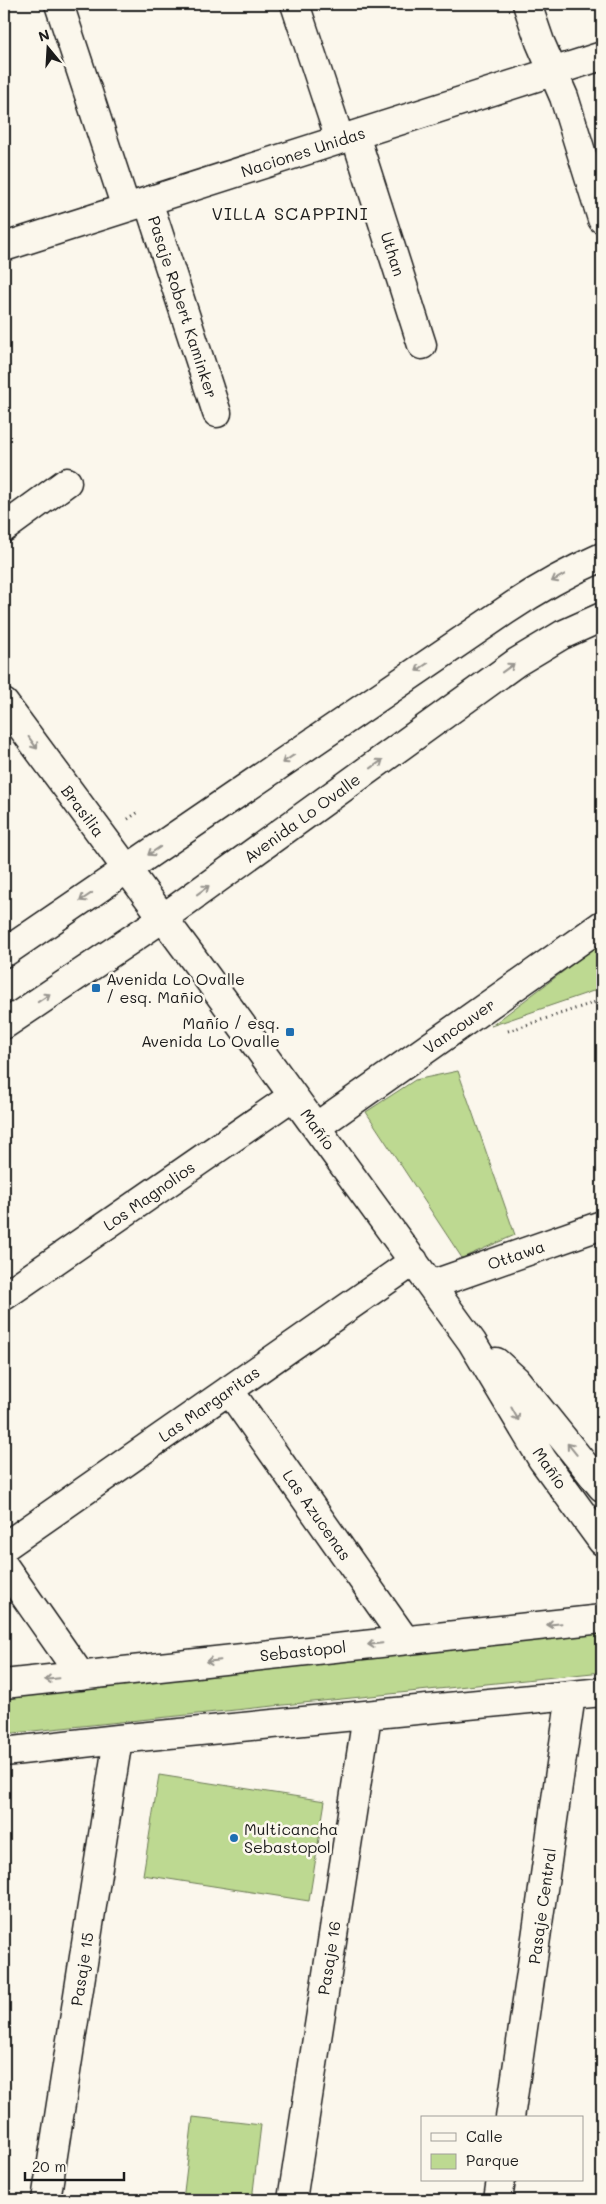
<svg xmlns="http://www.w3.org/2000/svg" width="606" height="2204" viewBox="0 0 606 2204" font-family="Mali,sans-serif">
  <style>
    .green { fill: #bdd991; stroke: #6c7a56 }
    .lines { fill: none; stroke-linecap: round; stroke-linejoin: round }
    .minor-casing { stroke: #1c1c1c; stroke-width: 31 }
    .major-casing { stroke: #1c1c1c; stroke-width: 31 }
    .path { stroke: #1c1c1c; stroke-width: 3; stroke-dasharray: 1 4; stroke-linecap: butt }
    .minor { stroke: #fbf7ec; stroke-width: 28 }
    .major { stroke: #fbf7ec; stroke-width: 28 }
    .oneway { stroke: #97948e }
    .poi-dot { fill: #1f6fb2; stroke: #fbf7ec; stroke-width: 2 }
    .labels { text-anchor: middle; stroke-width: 5; stroke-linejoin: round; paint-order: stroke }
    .street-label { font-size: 16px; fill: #1c1c1c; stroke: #fbf7ec }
    .poi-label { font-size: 16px; fill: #1c1c1c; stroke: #fbf7ec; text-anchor: start }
    .neighbourhood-label { font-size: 18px; letter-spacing: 1px; fill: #1c1c1c; stroke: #fbf7ec }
  </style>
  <rect width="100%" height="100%" fill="#fbf7ec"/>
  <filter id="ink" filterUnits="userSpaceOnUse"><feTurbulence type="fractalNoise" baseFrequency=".02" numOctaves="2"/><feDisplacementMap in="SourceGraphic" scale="10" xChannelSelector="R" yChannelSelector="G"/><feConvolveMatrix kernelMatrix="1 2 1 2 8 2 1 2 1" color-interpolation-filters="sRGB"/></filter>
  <g filter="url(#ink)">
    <path class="green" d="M602 942V988L491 1026Z
      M458 1071 515 1235 462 1258 366 1112 415 1080Z
      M602 1633V1672L4 1734V1698Z
      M159 1775 325 1801 309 1901 143 1875Z
      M193 2117 261 2125 252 2200H183Z"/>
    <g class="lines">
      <g class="minor-casing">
        <path id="minor" d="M59 4 126 208
          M295 4 340 140
          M527 4 540 42 564 97 602 219
          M355 135 422 345
          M148 201 217 413
          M4 247 602 56
          M4 528 67 482
          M4 703 198 965 472 1342 542 1459 602 1541
          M316 1127 602 925
          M431 1285 602 1225
          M4 1296 293 1096
          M496 1362 516 1380 602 1487
          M229 1390 405 1640
          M4 1547 414 1261
          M4 1566 81 1676
          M4 1684 602 1619
          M4 1752 118 1739 602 1692
          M510 2118 571 1695
          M46 2200 118 1739
          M292 2200 367 1716
          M498 2200 501 2180"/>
      </g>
      <g class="major-casing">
        <path id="major" d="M4 953 505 611C536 590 568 572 602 557
          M4 1025 163 918 517 662 562 635 602 617"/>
      </g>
      <path class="path" d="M128 819 140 811
        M508 1031 602 1000"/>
      <use href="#minor" class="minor"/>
      <use href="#major" class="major"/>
    </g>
    <defs><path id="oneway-shaft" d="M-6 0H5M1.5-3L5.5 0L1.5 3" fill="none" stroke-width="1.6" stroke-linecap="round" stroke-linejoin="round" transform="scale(1.25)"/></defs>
    <g class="oneway">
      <use href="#oneway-shaft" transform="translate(558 578) rotate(151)"/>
      <use href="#oneway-shaft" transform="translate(422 667) rotate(146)"/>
      <use href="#oneway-shaft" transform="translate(508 668) rotate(-36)"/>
      <use href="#oneway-shaft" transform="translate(33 743) rotate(54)"/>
      <use href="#oneway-shaft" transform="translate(288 759) rotate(146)"/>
      <use href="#oneway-shaft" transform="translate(377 764) rotate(-36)"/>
      <use href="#oneway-shaft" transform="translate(154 851) rotate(146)"/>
      <use href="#oneway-shaft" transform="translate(203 890) rotate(-36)"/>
      <use href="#oneway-shaft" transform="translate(86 897) rotate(146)"/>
      <use href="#oneway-shaft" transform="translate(44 998) rotate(-34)"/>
      <use href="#oneway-shaft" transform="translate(515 1414) rotate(61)"/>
      <use href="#oneway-shaft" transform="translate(572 1449) rotate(-129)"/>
      <use href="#oneway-shaft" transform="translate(554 1624) rotate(174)"/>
      <use href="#oneway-shaft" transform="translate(375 1644) rotate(174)"/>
      <use href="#oneway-shaft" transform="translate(213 1661) rotate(174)"/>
      <use href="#oneway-shaft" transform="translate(52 1679) rotate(174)"/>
    </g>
  </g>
  <g class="poi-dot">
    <rect x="91" y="983" width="10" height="10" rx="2.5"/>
    <rect x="285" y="1027" width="10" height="10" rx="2.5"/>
    <circle cx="234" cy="1838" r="5"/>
  </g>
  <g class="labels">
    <g class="street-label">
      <text transform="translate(303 152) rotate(-18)" y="6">Naciones Unidas</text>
      <text transform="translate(393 254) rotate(72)" y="6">Uthan</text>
      <text transform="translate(183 307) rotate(72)" y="6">Pasaje Robert Kaminker</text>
      <text transform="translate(83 811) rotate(53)" y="6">Brasilia</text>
      <text transform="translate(302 818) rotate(-36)" y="6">Avenida Lo Ovalle</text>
      <text transform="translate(459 1026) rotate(-35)" y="6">Vancouver</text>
      <text transform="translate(318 1129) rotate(54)" y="6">Mañío</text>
      <text transform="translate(149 1196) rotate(-35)" y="6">Los Magnolios</text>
      <text transform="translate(516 1255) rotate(-19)" y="6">Ottawa</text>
      <text transform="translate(209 1404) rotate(-35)" y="6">Las Margaritas</text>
      <text transform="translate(550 1468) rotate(55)" y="6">Mañío</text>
      <text transform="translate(317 1515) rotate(55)" y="6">Las Azucenas</text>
      <text transform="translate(303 1651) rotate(-6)" y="6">Sebastopol</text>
      <text transform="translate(542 1906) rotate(-82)" y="6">Pasaje Central</text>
      <text transform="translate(329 1958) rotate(-81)" y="6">Pasaje 16</text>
      <text transform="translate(82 1969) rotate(-81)" y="6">Pasaje 15</text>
    </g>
    <g class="poi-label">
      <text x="106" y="985">Avenida Lo Ovalle<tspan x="106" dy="18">/ esq. Mañio</tspan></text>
      <text x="280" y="1029" text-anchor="end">Mañío / esq.<tspan x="280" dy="18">Avenida Lo Ovalle</tspan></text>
      <text x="244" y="1835">Multicancha<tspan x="244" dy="18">Sebastopol</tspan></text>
    </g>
    <g class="neighbourhood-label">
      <text x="290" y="220">VILLA SCAPPINI</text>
    </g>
  </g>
  <rect width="606" height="2204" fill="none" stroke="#fbf7ec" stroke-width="20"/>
  <rect x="10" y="10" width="586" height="2184" fill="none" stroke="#1c1c1c" stroke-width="2" filter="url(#ink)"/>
  <rect x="421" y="2116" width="162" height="65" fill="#fbf7ec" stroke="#a29f99"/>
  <rect x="431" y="2133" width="25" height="8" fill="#fbf7ec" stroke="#a29f99"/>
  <text x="466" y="2142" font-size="15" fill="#1c1c1c">Calle</text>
  <rect x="431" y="2154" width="25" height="15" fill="#bdd991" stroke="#a29f99"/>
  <text x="466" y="2166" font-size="15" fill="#1c1c1c">Parque</text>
  <g transform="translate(48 48) rotate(342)" stroke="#fbf7ec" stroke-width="4" paint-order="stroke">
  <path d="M0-4L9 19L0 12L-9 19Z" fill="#1c1c1c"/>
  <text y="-8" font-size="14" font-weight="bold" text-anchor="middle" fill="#1c1c1c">N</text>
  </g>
  <path d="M25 2172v8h99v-8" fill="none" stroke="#1c1c1c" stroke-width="2.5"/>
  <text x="32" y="2172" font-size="15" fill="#1c1c1c" stroke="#fbf7ec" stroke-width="4" paint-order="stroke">20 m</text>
</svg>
